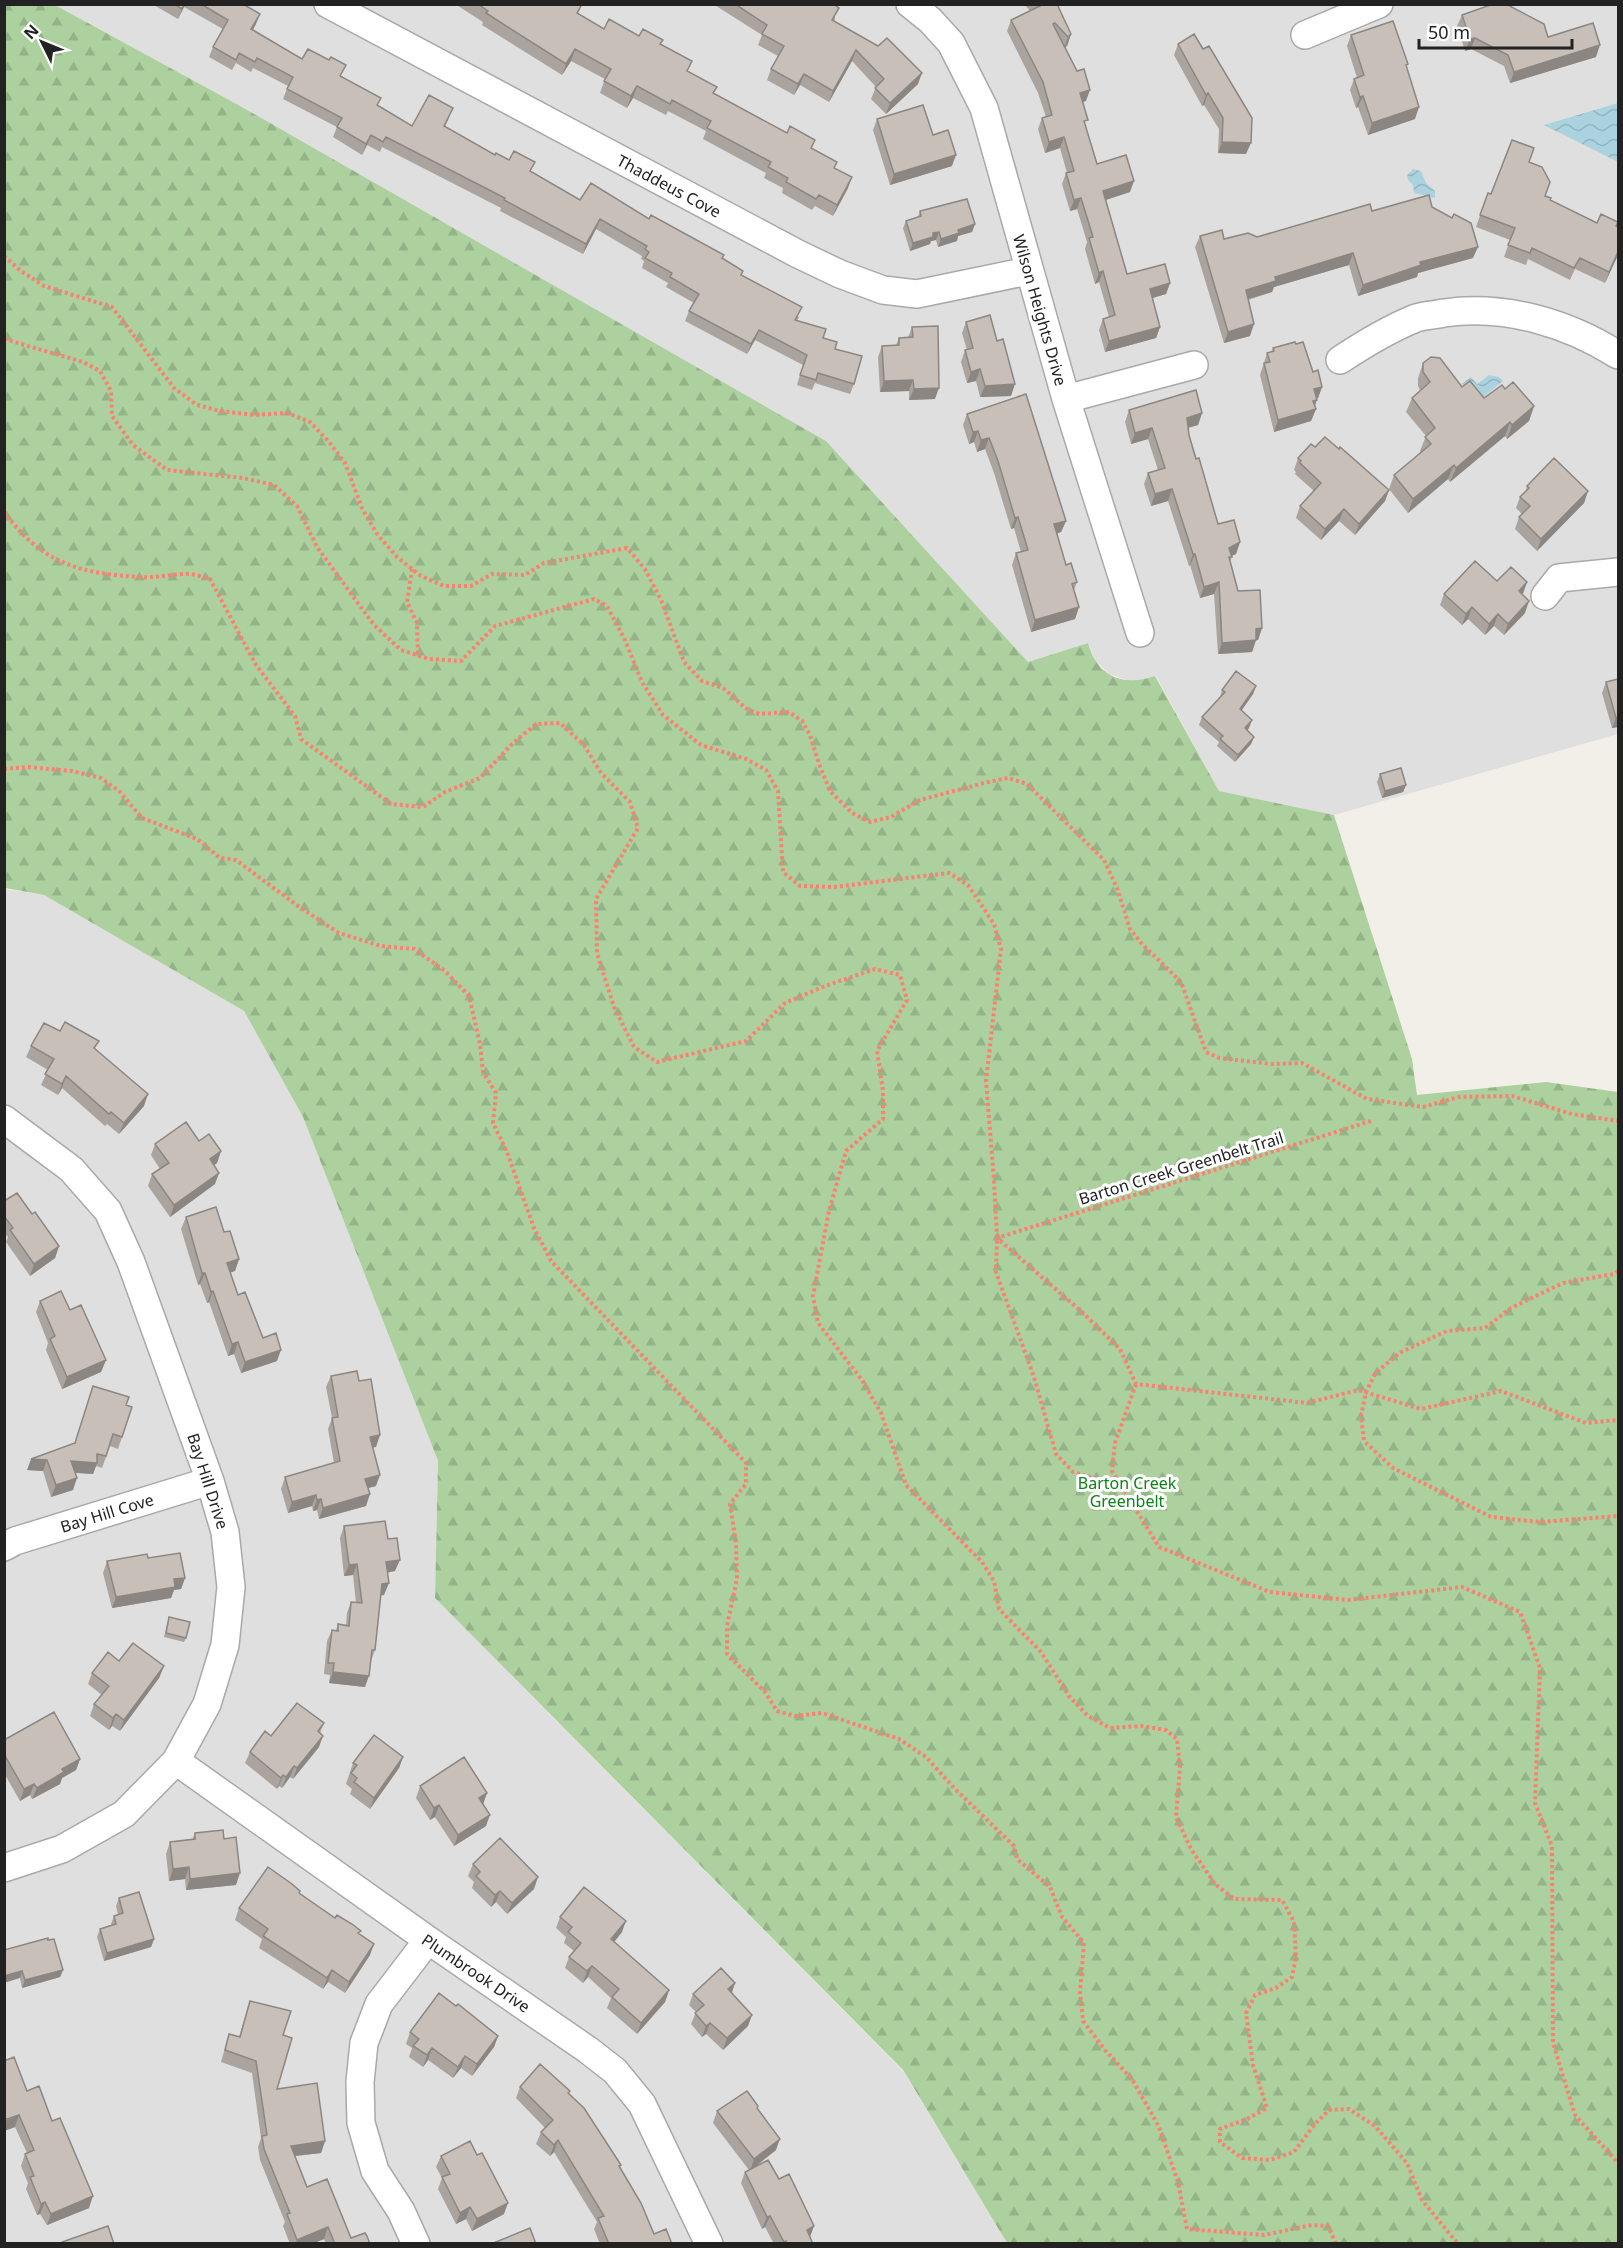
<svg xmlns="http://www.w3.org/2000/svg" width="1623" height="2248" viewBox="0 0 1623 2248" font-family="'Noto Sans',sans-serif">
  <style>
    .residential { fill: #e0dfdf }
    .forest { fill: url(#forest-firs) }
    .water { fill: url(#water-waves) }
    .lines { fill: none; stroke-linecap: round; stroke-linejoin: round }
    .minor-casing { stroke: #a9a9a9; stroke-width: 30 }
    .path { stroke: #fa8072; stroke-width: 4; stroke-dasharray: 3 3; stroke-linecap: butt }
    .minor { stroke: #fff; stroke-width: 27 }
    .wall { fill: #aba49e }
    .shaded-wall { fill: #8b8681 }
    .building { fill: #c7bfb8; stroke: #8b8681; stroke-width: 1.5 }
    .labels { text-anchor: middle; stroke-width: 6; stroke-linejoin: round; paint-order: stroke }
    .street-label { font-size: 16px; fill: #222; stroke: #fff }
    .park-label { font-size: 16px; fill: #0c8416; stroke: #fff }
  </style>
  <defs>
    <pattern id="forest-firs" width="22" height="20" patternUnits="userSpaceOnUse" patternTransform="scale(1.5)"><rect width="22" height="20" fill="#add19e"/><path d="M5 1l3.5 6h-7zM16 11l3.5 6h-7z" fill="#95b388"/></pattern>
    <pattern id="water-waves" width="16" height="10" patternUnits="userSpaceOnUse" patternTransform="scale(1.5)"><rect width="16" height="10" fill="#aad3df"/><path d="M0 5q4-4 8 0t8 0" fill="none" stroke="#92b5bf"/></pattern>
  </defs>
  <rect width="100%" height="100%" fill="#f2efe9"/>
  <path class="residential" d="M55 5H1618V734L1334 815 1219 791 1156 676 1137 681 1127 680 1109 674 1095 660 1088 643 1028 662 826 441 242 107Z
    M4 889 44 895 244 1011 303 1117 438 1461 435 1598 903 2071 1007 2243H5Z"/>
  <path class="forest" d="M4 5H55L242 107 826 441 1028 662 1088 643C1097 677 1124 687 1155 676L1219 791 1334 815 1412 1059 1417 1095 1546 1082 1618 1092V2243H1007L903 2070 435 1598 438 1461 303 1117 244 1011 44 895 5 888Z"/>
  <path class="water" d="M1618 103V162L1544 125Z
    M1413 169 1421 171 1426 183 1435 191V198L1414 193 1413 185 1408 180 1407 175Z
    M1489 375 1499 377 1503 381 1477 402 1462 384 1471 377 1477 384Z"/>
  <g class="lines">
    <g class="minor-casing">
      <path id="minor" d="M328 4 798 254 840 274 883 290 917 294 1028 271
        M910 4 930 20 951 43 984 108 1066 399 1140 633
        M1305 35 1379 4
        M1340 360C1364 344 1389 329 1416 318 1425 315 1435 315 1444 313 1504 304 1568 323 1618 355
        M1066 399 1194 365
        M1545 596 1559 578 1618 572
        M4 1119 71 1169 108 1211 131 1262 210 1481 225 1532 231 1587 225 1645 207 1704 176 1761 124 1814 62 1849 4 1868
        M4 1547 15 1541 210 1481
        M176 1761 428 1940 588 2050 615 2071 642 2104 709 2244
        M416 2244 401 2211 375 2171 361 2123 360 2082 364 2043 379 2004 428 1940"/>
    </g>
    <path class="path" d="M4 256 21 271 44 286 112 307 174 388 197 405 220 411 255 415 287 413 310 422 329 442 345 463 362 508 377 534 397 557 421 576 444 586H471L492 574 525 575 544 563 627 548 645 569 661 600 684 662 702 681 723 688 748 710 759 714 789 712 802 721 810 735 819 764 830 791 852 813 870 822 891 817 920 800 984 783 1008 778 1027 784 1104 860 1117 888 1130 929 1142 944 1181 982 1206 1052 1219 1058 1272 1064 1302 1063 1367 1099 1423 1107 1459 1097 1512 1096 1572 1114 1618 1121
      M4 339 83 362 100 371 111 391 112 416 133 445 167 470 243 478 274 485 297 506 317 547 374 625 401 650 429 659 461 661 495 626 594 599 607 606 625 640 642 682 663 715 701 745 746 759 766 770 778 791 783 872 800 886 834 887 949 873 968 885 994 924 1001 949 986 1081 994 1180 997 1238 996 1272 1034 1377 1056 1454 1073 1472 1097 1479 1118 1482
      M4 511C40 563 80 574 141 577 156 578 172 574 187 574 195 574 203 577 210 579L256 665 295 716 301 739 391 804 423 807 445 792 480 778 512 744 536 724 560 723 584 745 601 773 630 802 638 828 596 899 597 953 614 1007 634 1047 657 1062 746 1041 785 1003 825 986 875 969 900 975 907 1000 877 1051 883 1091V1119L846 1151 829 1211 813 1296 818 1323 862 1380 881 1413 906 1485 982 1562 994 1581 999 1609 1041 1652 1069 1696 1088 1716 1110 1728 1141 1726 1166 1730 1177 1739 1180 1767 1176 1817 1191 1849 1215 1884 1234 1899 1282 1900 1294 1922 1296 1957 1292 1977 1276 1988 1255 1995 1246 2013 1253 2065 1267 2108 1247 2119 1220 2129V2142L1242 2158 1270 2160 1294 2152 1314 2125 1329 2110 1349 2109 1375 2126 1407 2163 1422 2200 1458 2244
      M412 569 407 602 417 623 418 656
      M4 769 27 767 72 771 101 778 119 791 142 818 197 839 220 858 236 860 298 906 339 933 381 946 414 949 445 971 469 996 480 1044 483 1072 496 1093 493 1123 507 1152 534 1228 551 1261 746 1463V1484L730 1504 736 1543 737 1579 727 1626V1654L765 1692 777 1711 795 1716 822 1713 899 1739 926 1757 955 1789 1014 1846 1017 1859 1050 1887 1062 1917 1084 1943 1080 1992 1083 2021 1105 2050 1132 2079 1159 2127 1178 2182 1187 2229 1264 2235 1312 2225 1328 2226 1336 2244
      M1371 1121 997 1238 1083 1313 1120 1349 1136 1384 1307 1403 1358 1390 1421 1409 1501 1391 1586 1423 1618 1420
      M1618 1271 1614 1274 1563 1283 1511 1308 1485 1328 1447 1331 1399 1353 1375 1374 1366 1392 1361 1416 1364 1441 1393 1468 1491 1517 1540 1522 1618 1516
      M1136 1384 1115 1443 1112 1471 1159 1547 1270 1592 1348 1600 1462 1587 1520 1612 1540 1668 1535 1803 1552 1846 1553 2043 1575 2115 1618 2163"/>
    <use href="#minor" class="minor"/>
  </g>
  <path class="wall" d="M152 4H243L256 24 253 29 302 59 342 76 378 106 412 126 449 118 445 127 495 155 531 172 580 200 649 219 724 255 722 258 741 275 799 317 797 321 823 338 835 349 854 384 850 394 815 383 812 390 797 385 803 365 755 340 747 354 685 321 689 311 694 303 666 287 668 283 642 268 644 261 641 259 642 256 596 229 583 254 500 211 501 208 382 147 380 152 367 145 362 155 333 137 337 127 283 99 288 86 253 68 251 72 236 63 232 70 209 57 213 47 223 29 184 7 178 19Z
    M455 4H582L578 14 604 29 639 36 661 44 688 72 714 93 787 133 815 140 812 148 835 168 848 188 833 216 815 206 812 210 782 193 783 188 764 178 766 173 703 139 706 131 668 111 666 115 633 98 627 108 600 93 605 79 571 61 562 75 482 25 483 22Z
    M713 4H833L835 19 834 21 918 84 886 114 871 99 876 87 852 61 829 102 800 85 794 95 767 80 771 69 778 56 758 45 762 35Z
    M1024 4H1057L1071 34 1067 46 1065 47 1086 101 1083 102 1085 127 1097 164 1130 192 1106 200 1127 274 1170 283 1166 294 1152 298 1160 327 1156 338 1105 352 1099 330 1103 319 1109 317 1099 282 1095 284 1085 249 1087 242 1077 209 1070 211 1062 184 1066 173H1067L1060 148 1045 153 1038 129 1042 118 1046 117 1038 93 1007 31 1011 20 1030 11Z
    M1462 15 1548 37 1596 57 1510 83 1504 66 1471 49 1465 51 1457 26Z
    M1351 35 1407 68 1415 119 1368 135 1358 107 1356 108 1350 90 1354 79 1357 78 1347 46Z
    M1178 44 1203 49 1246 154 1218 153 1219 129 1204 105 1202 106 1174 55Z
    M877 119 933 135 952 166 890 185 873 130Z
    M1529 162 1545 196 1550 200 1597 223 1618 227V255L1605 283 1575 269 1570 280 1528 259 1526 265 1504 257 1510 240 1476 227 1488 193 1491 194Z
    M1432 207 1473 258 1418 273 1417 277 1358 296 1349 265 1274 287 1272 292 1248 300 1250 336 1224 343 1195 247 1200 236 1224 239 1257 237 1372 211Z
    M920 211 975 224 972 232 958 236 957 241 938 247 936 240 931 241 930 244 910 251 903 228 906 221 918 217Z
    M966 322 997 341 1011 396 980 397 976 381 967 383 961 362 965 350H967L962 333Z
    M912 327 935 399 909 400V391L880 392 878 357 882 346 896 345 899 338H908Z
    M1296 344 1322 387 1318 398 1316 399 1315 406 1316 409 1311 421 1274 432 1260 375 1267 353 1272 352 1273 348Z
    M1423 363 1462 387 1484 398 1505 389 1534 406 1529 421 1507 439 1505 436 1450 482 1448 479 1408 513 1389 489 1394 475 1421 453 1420 451 1426 436 1406 412 1412 398 1420 390 1418 386V378Z
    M1129 410 1202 413 1198 425 1188 428 1189 435 1218 524 1240 542 1236 554 1232 556 1230 562 1238 591 1262 628 1258 640H1256L1252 652 1218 654 1214 594 1200 598 1190 565 1189 566 1168 501 1151 506 1144 484 1148 473 1158 470 1148 439 1131 444 1125 422Z
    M967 414 1066 521 1061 532 1056 534 1066 565 1077 582 1074 590 1079 607 1075 619 1031 632 1012 565 1016 553 1021 552 1014 528 1011 529 994 473 985 449 977 452 974 442 969 444 963 425Z
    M1315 447 1339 449 1389 490 1385 501 1355 535 1339 521 1321 540 1296 518 1300 506 1314 491 1295 474 1296 472 1294 470 1298 458Z
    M1527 486 1588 491 1584 503 1537 551 1515 529 1519 517 1522 514 1516 508 1520 497 1525 493Z
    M1497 581 1523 594 1522 595 1525 613 1504 635 1494 626 1485 635 1468 619 1462 625 1440 605 1444 594Z
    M1618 679V727L1612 728 1602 693 1606 682Z
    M1256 686 1253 694 1241 711 1249 728 1247 730 1254 737 1251 744 1235 762 1217 746 1219 742 1199 725 1202 717 1220 697 1222 690Z
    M1380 774 1406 785 1403 792 1382 798 1377 782Z
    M60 1031 96 1049 144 1106 119 1134 107 1124 105 1126 62 1088 58 1095 41 1085 48 1070 26 1057 31 1046Z
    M199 1141 221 1151 217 1163 214 1165 215 1184 170 1217 148 1186 152 1174 160 1169 151 1155 155 1144Z
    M4 1201 59 1246 55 1258 30 1276 6 1242 8 1237 4 1233Z
    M186 1217 224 1232 239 1259 235 1271 230 1272 238 1295 277 1361 241 1373 234 1354 228 1356 209 1302 207 1303 200 1284 198 1285 181 1229Z
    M40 1301 70 1310 106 1360 101 1372 62 1389 46 1350 48 1343 36 1312Z
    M331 1376 359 1381 376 1447H372L376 1486 368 1488 366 1506 319 1519 317 1510 313 1511 312 1506 288 1513 281 1489 285 1477 334 1463 328 1429 332 1418 326 1387Z
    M93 1386 126 1405 122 1437 118 1449 110 1446 102 1468 96 1466 93 1474 75 1473 73 1490 51 1497 43 1471 27 1470 75 1443Z
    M344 1526 388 1539 395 1571 387 1573 384 1595H380L375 1650 371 1661 365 1687 329 1683 330 1675 324 1674 327 1641 332 1630H336L338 1624 346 1625 347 1613 351 1602 356 1603 353 1575 344 1576 340 1538Z
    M148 1558 185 1578 181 1589 174 1590 171 1598 112 1608 103 1573 107 1561Z
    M168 1621 186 1638 184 1642 164 1637Z
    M119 1661 164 1666 159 1678 120 1731 112 1726 109 1730 90 1716 94 1704 102 1695 88 1684 92 1673Z
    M324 1723 320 1733 319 1747 293 1779 290 1777 282 1788 279 1786 277 1789 245 1763 250 1752 271 1736Z
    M4 1740 80 1759 76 1770 62 1778 60 1784 32 1799 30 1795 20 1801 4 1773Z
    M403 1757 399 1768 370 1809 350 1794 352 1789 346 1784 353 1763Z
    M420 1786 487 1793 483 1804 486 1826 454 1846 435 1817 430 1820 416 1798Z
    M195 1833 224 1839 236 1885 186 1890 185 1879 169 1881 166 1854 170 1842 192 1840Z
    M473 1864 534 1889 507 1914 496 1902 491 1907 472 1888 474 1882 468 1876Z
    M299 1893 370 1955 345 1993 328 1982 323 1989 259 1948 262 1939 235 1920 239 1908Z
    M119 1898 154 1939 151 1947 104 1961 97 1937 100 1929 111 1925V1924L114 1916 118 1915 116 1906Z
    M560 1917 622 1932 614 1942 669 1990 665 2002 637 2034 607 2008 611 1998 588 1977 583 1983 565 1968 569 1957 574 1951 564 1943 566 1937 556 1928Z
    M4 1950 63 1970 60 1977 22 1988 20 1978Z
    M735 1983 732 1993 748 2026 723 2050 706 2034 702 2037 691 2024 696 2012 689 2005 693 1994Z
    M250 2001 283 2035 277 2089 325 2141 321 2153 295 2156 307 2187 351 2238 370 2244H326L324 2239 312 2244H290L283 2226 285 2222 260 2160 258 2147 261 2138 252 2073 221 2062 229 2034 239 2037Z
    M410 2032 498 2036 494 2047 472 2076 461 2068 453 2078 428 2060 423 2067 409 2057 412 2048 406 2044Z
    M4 2061 27 2091 52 2121 89 2208 47 2225 40 2214 37 2215 26 2189 28 2183 21 2166 25 2154 27 2153 15 2127 4 2131Z
    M520 2087 569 2094 621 2165 620 2168 654 2234 672 2244H600L594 2229 597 2222 554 2152 550 2156 536 2144 541 2132 545 2128 516 2098Z
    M757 2109 776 2150 755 2166 810 2237 813 2244H774L765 2227 762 2229 741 2183 745 2172 749 2170 713 2123 717 2111Z
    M477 2155 504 2214 472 2231 466 2219 456 2224 438 2189 442 2178 436 2167 441 2156Z"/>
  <path class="shaded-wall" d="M184 4H186L184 7 178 19Z
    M260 14 256 24 248 39 251 29Z
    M1071 34 1067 46 1064 48 1068 37Z
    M1475 38 1471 49 1465 51 1470 39Z
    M1600 45 1596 57 1510 83 1514 72Z
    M575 49 571 61 562 75 566 64Z
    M856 50 852 61 829 102 833 91Z
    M922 73 918 84 886 114 890 103Z
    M804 74 800 85 794 95 798 84Z
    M637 86 633 98 627 108 631 96Z
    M1090 90 1086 101 1076 104 1080 93Z
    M1208 93 1204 105 1202 106 1206 95Z
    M1363 96 1358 107 1356 108 1360 97Z
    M1419 107 1415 119 1368 135 1372 123Z
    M371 135 367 145 362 155 366 144Z
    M1064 137 1060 148 1045 153 1049 142Z
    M1222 142 1251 143 1246 154 1218 153Z
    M956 155 952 166 890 185 894 174Z
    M852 177 848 188 833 216 837 205Z
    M1134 181 1130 192 1099 202 1103 191Z
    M1081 198 1077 209 1070 211 1074 200Z
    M600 219 596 229 583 254 586 244Z
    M975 224 972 232 958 236 957 241 938 247 941 239 958 230Z
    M939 232 936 240 931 241 930 244 910 251 913 243 933 233Z
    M1478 247 1473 258 1418 273 1417 277 1358 296 1363 285 1420 262Z
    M1618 252V255L1605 283 1609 272Z
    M1353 253 1349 265 1274 287 1272 292 1241 301 1246 290 1275 277Z
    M1103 271 1099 282 1095 284 1099 273Z
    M1170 283 1166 294 1146 300 1150 289Z
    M1254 324 1250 336 1224 343 1228 332Z
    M1160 327 1156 338 1105 352 1109 341Z
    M759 330 755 340 747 354 751 344Z
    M980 369 976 381 967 383 971 372Z
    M913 380 909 391 880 392 884 381Z
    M1015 384 1011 396 980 397 985 386Z
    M1322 387 1318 398 1309 401 1314 389Z
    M939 388 935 399 909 400 914 389Z
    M1317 400 1313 410 1316 409 1311 421 1274 432 1278 420Z
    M1534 406 1529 421 1507 439 1512 425Z
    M1202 413 1198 425 1183 429 1187 418Z
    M1510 422 1505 436 1450 482 1456 468Z
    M1152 428 1148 439 1131 444 1135 433Z
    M978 431 974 442 969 444 973 432Z
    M989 438 985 449 977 452 981 440Z
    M1454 465 1448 479 1408 513 1413 499Z
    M1172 489 1168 501 1151 506 1155 494Z
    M1389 490 1385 501 1355 535 1359 524Z
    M1588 491 1584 503 1537 551 1541 539Z
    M1344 509 1339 521 1321 540 1325 529Z
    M1018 517 1014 528 1011 529 1015 518Z
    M1066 521 1061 532 1049 536 1054 524Z
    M1240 542 1236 554 1225 559 1229 548Z
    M1193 554H1195L1190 565 1189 566Z
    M1219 582 1214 594 1200 598 1204 587Z
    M1527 582 1523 594 1515 603 1519 591Z
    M1529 601 1525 613 1504 635 1508 624Z
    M1079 607 1075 619 1031 632 1035 620Z
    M1472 607 1468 619 1462 625 1466 614Z
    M1498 614 1494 626 1485 635 1489 624Z
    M1262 628 1258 640H1251L1256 629Z
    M1256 640 1252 652 1218 654 1222 643Z
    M1256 686 1253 694 1237 717 1240 709Z
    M1618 717V727L1612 728 1616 718Z
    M1252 720 1249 728 1242 736 1245 728Z
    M1254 737 1251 744 1235 762 1238 755Z
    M1406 785 1403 792 1382 798 1385 791Z
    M66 1076 62 1088 58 1095 62 1084Z
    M148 1094 144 1106 119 1134 124 1123Z
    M221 1151 217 1163 206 1171 210 1159Z
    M219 1173 215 1184 170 1217 174 1205Z
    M59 1246 55 1258 30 1276 34 1264Z
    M239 1259 235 1271 223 1275 227 1263Z
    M202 1273H205L200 1284 198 1285Z
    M213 1291 209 1302 207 1303 211 1292Z
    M238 1342 234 1354 228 1356 232 1344Z
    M281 1350 277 1361 241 1373 245 1362Z
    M106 1360 101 1372 62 1389 67 1377Z
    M380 1435 376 1447 365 1449 370 1437Z
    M31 1459 47 1460 43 1471 27 1470Z
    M71 1461 97 1463 93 1474 67 1472Z
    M380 1475 376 1486 361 1490 365 1479Z
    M77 1478 73 1490 51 1497 56 1485Z
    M370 1494 366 1506 319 1519 323 1508Z
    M316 1495 312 1506 288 1513 292 1502Z
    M321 1499 317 1510 313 1511 317 1500Z
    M400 1560 395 1571 382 1573 386 1562Z
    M357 1564 353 1575 344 1576 349 1565Z
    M185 1578 181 1589 174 1590 171 1598 112 1608 116 1597 174 1579Z
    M389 1583 384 1595 377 1596 382 1584Z
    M164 1666 159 1678 120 1731 124 1720Z
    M333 1672 369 1676 365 1687 329 1683Z
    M116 1714 112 1726 109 1730 113 1718Z
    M323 1736 319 1747 293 1779 297 1768Z
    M403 1757 399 1768 370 1809 374 1798Z
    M80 1759 76 1770 62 1778 60 1784 32 1799 37 1788 62 1769Z
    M294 1766 290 1777 282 1788 286 1777Z
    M283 1775 279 1786 277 1789 281 1778Z
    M34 1784 30 1795 20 1801 24 1789Z
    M487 1793 483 1804 479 1798Z
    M439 1805 435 1817 430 1820 434 1808Z
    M490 1815 486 1826 454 1846 458 1835Z
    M189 1867 185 1879 169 1881 173 1869Z
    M240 1873 236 1885 186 1890 190 1879Z
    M538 1877 534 1889 507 1914 512 1903Z
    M500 1891 496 1902 491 1907 495 1895Z
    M626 1921 622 1932 607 1951 611 1939Z
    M154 1939 151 1947 104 1961 107 1953Z
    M374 1944 370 1955 345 1993 349 1982Z
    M592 1966 588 1977 583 1983 587 1971Z
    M63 1970 60 1977 22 1988 25 1980Z
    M332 1970 328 1982 323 1989 327 1978Z
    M22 1971 20 1978 4 1983V1976Z
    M735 1983 731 1994 728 1989Z
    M669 1990 665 2002 637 2034 641 2023Z
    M752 2015 748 2026 723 2050 727 2038Z
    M710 2023 706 2034 702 2037 706 2026Z
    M498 2036 494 2047 472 2076 477 2064Z
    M432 2048 428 2060 423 2067 427 2055Z
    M465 2056 461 2068 453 2078 458 2067Z
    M19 2115 15 2127 4 2131 5 2121Z
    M780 2139 776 2150 750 2171 754 2159Z
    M558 2140 554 2152 550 2156 554 2145Z
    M325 2141 321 2153 286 2157 291 2146Z
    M93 2196 89 2208 47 2225 51 2214Z
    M45 2202 40 2214 37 2215 41 2204Z
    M508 2203 504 2214 472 2231 477 2219Z
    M470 2207 466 2219 456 2224 460 2213Z
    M770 2216 765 2227 762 2229 767 2217Z
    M814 2226 810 2237 807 2230Z
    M328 2227 324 2239 312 2244H296L297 2240Z"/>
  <path class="building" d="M174 4H184L182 9Z
    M201 4H243L260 14 251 29 302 59 308 49 329 60 331 57 346 65 340 76 381 98 377 105 412 126 429 95 453 108 444 126 495 155 496 153 509 160 514 151 535 162 530 171 580 200 591 183 649 219 651 215 724 255 722 258 743 271 741 275 802 307 795 320 826 329 823 338 837 342 835 349 862 356 854 384 818 373 816 380 800 375 807 355 759 330 751 344 689 311 699 294 670 277 672 273 645 258 649 252 645 249 647 246 600 219 586 244 504 200 505 198 386 137 383 142 371 135 366 144 337 127 342 118 287 89 293 77 257 58 255 62 239 53 236 60 213 47 228 20Z
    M478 4H582L577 13 604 29 609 19 639 36 643 29 663 40 660 44 692 61 687 71 717 87 713 93 787 133 790 126 815 140 811 148 837 162 834 168 852 177 837 205 819 195 816 199 786 182 788 178 768 167 771 162 707 128 711 121 672 100 670 104 637 86 631 96 604 81 611 69 575 49 566 64 486 13 488 11Z
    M735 4H833L839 8 832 20 878 46 887 38 922 73 890 103 875 88 884 79 856 50 833 91 804 74 798 84 771 69 784 46 762 34 767 25Z
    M1038 4H1057L1071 34 1068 37 1055 23 1053 24 1077 71 1084 69 1090 90 1080 93 1088 120 1084 121 1097 164 1126 155 1134 181 1103 191 1127 274 1165 264 1170 283 1150 289 1160 327 1109 341 1103 319 1115 315 1103 271 1099 273 1089 238 1093 237 1081 198 1074 200 1066 173 1074 171 1064 137 1049 142 1042 118 1052 115 1043 82 1011 20 1040 6Z
    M1493 4H1506L1544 24 1548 37 1593 23 1600 45 1514 72 1508 55 1475 38 1470 39 1462 15Z
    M1393 21 1408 64 1406 65 1419 107 1372 123 1363 96 1360 97 1354 79 1364 75 1351 35Z
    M1194 34 1203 49 1209 46 1252 118 1251 143 1222 142 1223 118 1208 93 1206 95 1178 44Z
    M923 105 933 135 948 130 956 155 894 174 877 119Z
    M1512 140 1534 148 1529 162 1542 167 1550 182 1545 196 1551 198 1550 200 1597 223 1601 214 1618 222 1616 226 1618 227V252L1609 272 1580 258 1574 268 1532 248 1530 253 1508 245 1515 228 1480 215 1488 193 1491 194Z
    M1429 195 1432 207 1452 218 1454 214 1471 223 1478 247 1420 262 1421 265 1363 285 1353 253 1275 277 1276 281 1246 290 1254 324 1228 332 1200 236 1222 230 1224 239 1248 233 1257 237 1370 204 1372 211Z
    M967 199 975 224 958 230 959 233 941 239 939 232 933 233V237L913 243 906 221 921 216 920 211Z
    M990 315 997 341 1003 339 1015 384 985 386 980 369 971 372 965 350 973 348 966 322Z
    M938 326 939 388 914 389 913 380 884 381 882 346 899 345V338L913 337 912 327Z
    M1295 342 1296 344 1303 342 1313 372 1318 370 1322 387 1314 389 1317 400 1313 401 1316 409 1278 420 1264 363 1270 362 1267 353 1274 351 1273 348Z
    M1431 357 1440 358 1462 387 1470 381 1484 398 1502 385 1505 389 1513 382 1534 406 1512 425 1510 422 1456 468 1454 465 1413 499 1394 475 1431 444 1425 437 1435 428 1412 398 1430 382 1423 372V363Z
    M1196 390 1202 413 1187 418 1189 435 1196 459 1199 458 1218 524 1234 520 1240 542 1229 548 1232 557H1229L1238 591 1260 590 1262 628 1256 629V640L1222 643 1219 582 1204 587 1195 554H1193L1172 489 1155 494 1148 473 1165 468 1152 428 1135 433 1129 410Z
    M1026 394 1066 521 1054 524 1066 565 1071 563 1077 582 1072 584 1079 607 1035 620 1016 553 1028 550 1018 517 1015 518 998 461 989 438 981 440 978 431 973 432 967 414Z
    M1325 437 1339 449 1340 447 1389 490 1359 524 1344 509 1325 529 1300 506 1321 483 1300 463 1301 461 1298 458 1311 444 1315 447Z
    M1554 458 1588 491 1541 539 1519 517 1530 506 1520 497 1529 488 1527 486Z
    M1475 561 1497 581 1511 567 1527 582 1519 591 1529 601 1508 624 1498 614 1489 624 1472 607 1466 614 1444 594Z
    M1236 671 1256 686 1240 709 1252 720 1245 728 1254 737 1238 755 1220 739 1223 736 1202 717 1225 692 1222 690Z
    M1618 679V717L1616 718 1606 682Z
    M1401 768 1406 785 1385 791 1380 774Z
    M65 1022 99 1041 94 1048 148 1094 124 1123 111 1112 109 1114 66 1076 62 1084 45 1074 54 1059 31 1046 44 1023 60 1031Z
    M186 1122 199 1141 209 1134 221 1151 210 1159 219 1173 174 1205 152 1174 169 1163 155 1144Z
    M17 1193 32 1214 35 1212 59 1246 34 1264 10 1230 13 1228 4 1216V1201Z
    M216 1207 224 1232 230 1231 239 1259 227 1263 238 1295 245 1292 263 1338 276 1333 281 1350 245 1362 238 1342 232 1344 213 1291 211 1292 205 1273H202L186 1217Z
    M61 1291 70 1310 81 1305 106 1360 67 1377 50 1339 55 1336 40 1301Z
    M357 1371 359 1381 371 1379 380 1435 370 1437 380 1475 365 1479 370 1494 323 1508 321 1499 317 1500 316 1495 292 1502 285 1477 340 1461 332 1418 338 1417 331 1376Z
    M93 1386 129 1397 126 1405 132 1407 122 1437 113 1434 106 1456 97 1454V1463L71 1461 77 1478 56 1485 47 1460 31 1459 75 1443Z
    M385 1521 388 1539 397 1538 400 1560 386 1562 389 1583 382 1584 375 1650H372L369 1676 333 1672 334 1663H328L332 1630 338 1631V1624L349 1626 351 1602 362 1603 357 1564 349 1565 344 1526Z
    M180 1553 185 1578 174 1579 175 1587 116 1597 107 1561 147 1554 148 1558Z
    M169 1617 190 1622 186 1638 166 1633Z
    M133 1643 164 1666 124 1720 116 1714 113 1718 94 1704 109 1686 92 1673 108 1652 119 1661Z
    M297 1703 324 1723 318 1731 323 1736 297 1768 294 1766 286 1777 283 1775 281 1778 250 1752 265 1731 271 1736Z
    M54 1712 80 1759 62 1769 64 1772 37 1788 34 1784 24 1789 4 1754V1740Z
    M374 1735 403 1757 374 1798 354 1782 357 1778 351 1773 357 1765 353 1763Z
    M464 1757 487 1793 479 1798 490 1815 458 1835 439 1805 434 1808 420 1786Z
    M223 1830 224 1839 236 1837 240 1873 190 1879 189 1867 173 1869 170 1842 195 1839V1833Z
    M500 1838 538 1877 512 1903 500 1891 495 1895 476 1876 480 1872 473 1864Z
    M268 1867 292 1884 300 1891 299 1893 335 1918 337 1915 352 1924 361 1931 358 1933 374 1944 349 1982 332 1970 327 1978 263 1936 268 1929 239 1908Z
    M584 1887 626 1921 611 1939 669 1990 641 2023 612 1997 619 1989 592 1966 587 1971 569 1957 581 1943 568 1932 572 1927 560 1917Z
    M139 1892 154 1939 107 1953 100 1929 116 1924 114 1916 123 1913 119 1898Z
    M48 1938V1940L54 1939 63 1970 25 1980 22 1971 4 1976V1950Z
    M721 1968 735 1983 728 1989 752 2015 727 2038 710 2023 706 2026 695 2013 704 2005 693 1994Z
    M439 1993 456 2006 458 2004 498 2036 477 2064 465 2056 458 2067 432 2048 427 2055 413 2046 419 2039 410 2032Z
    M250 2001 291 2011 283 2035 292 2038 277 2089 317 2083 325 2141 291 2146 307 2187 327 2179 351 2238 365 2233 367 2236 370 2244H335L328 2227 297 2240 287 2214 290 2213 264 2149 262 2136 267 2135 256 2061 225 2050 229 2034 240 2037Z
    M14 2057 27 2091 39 2086 52 2121 60 2118 93 2196 51 2214 45 2202 41 2204 30 2177 34 2176 25 2154 34 2150 19 2115 4 2120V2061Z
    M540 2064 570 2091 568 2093 584 2108 621 2165 619 2166 641 2203 654 2234 666 2229 672 2244H609L598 2218 604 2216 558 2140 554 2145 541 2132 553 2120 520 2087Z
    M747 2091 758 2106 757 2108 780 2139 754 2159 717 2111Z
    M470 2141 477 2155 482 2153 508 2203 477 2219 470 2207 460 2213 442 2177 450 2174 441 2156Z
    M768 2160 779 2179 789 2174 814 2226 807 2230 813 2244H787L786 2241 784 2242 770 2216 767 2217 745 2172Z
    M108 2226 114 2244H62V2242Z
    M530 2228 536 2244H491Z"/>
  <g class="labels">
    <g class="street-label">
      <text transform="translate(669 186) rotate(28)" y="6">Thaddeus Cove</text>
      <text transform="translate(1040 310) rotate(74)" y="6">Wilson Heights Drive</text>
      <text transform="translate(1181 1168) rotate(-17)" y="6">Barton Creek Greenbelt Trail</text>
      <text transform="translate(208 1481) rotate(72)" y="6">Bay Hill Drive</text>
      <text transform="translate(107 1513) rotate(-17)" y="6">Bay Hill Cove</text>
      <text transform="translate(476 1973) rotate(34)" y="6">Plumbrook Drive</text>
    </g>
    <g class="park-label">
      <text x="1127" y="1489">Barton Creek<tspan x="1127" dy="18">Greenbelt</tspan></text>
    </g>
  </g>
  <rect width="1623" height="2248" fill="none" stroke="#222222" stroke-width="12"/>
  <g transform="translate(42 42) rotate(313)" stroke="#ffffff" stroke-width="4.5" paint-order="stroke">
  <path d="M0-4.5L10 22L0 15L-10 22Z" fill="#222222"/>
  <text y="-9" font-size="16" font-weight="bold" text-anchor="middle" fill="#222222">N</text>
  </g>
  <path d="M1419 39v9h153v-9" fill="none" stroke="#222222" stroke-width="3"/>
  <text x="1428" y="39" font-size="18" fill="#222222" stroke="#ffffff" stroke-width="4.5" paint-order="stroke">50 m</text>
</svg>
